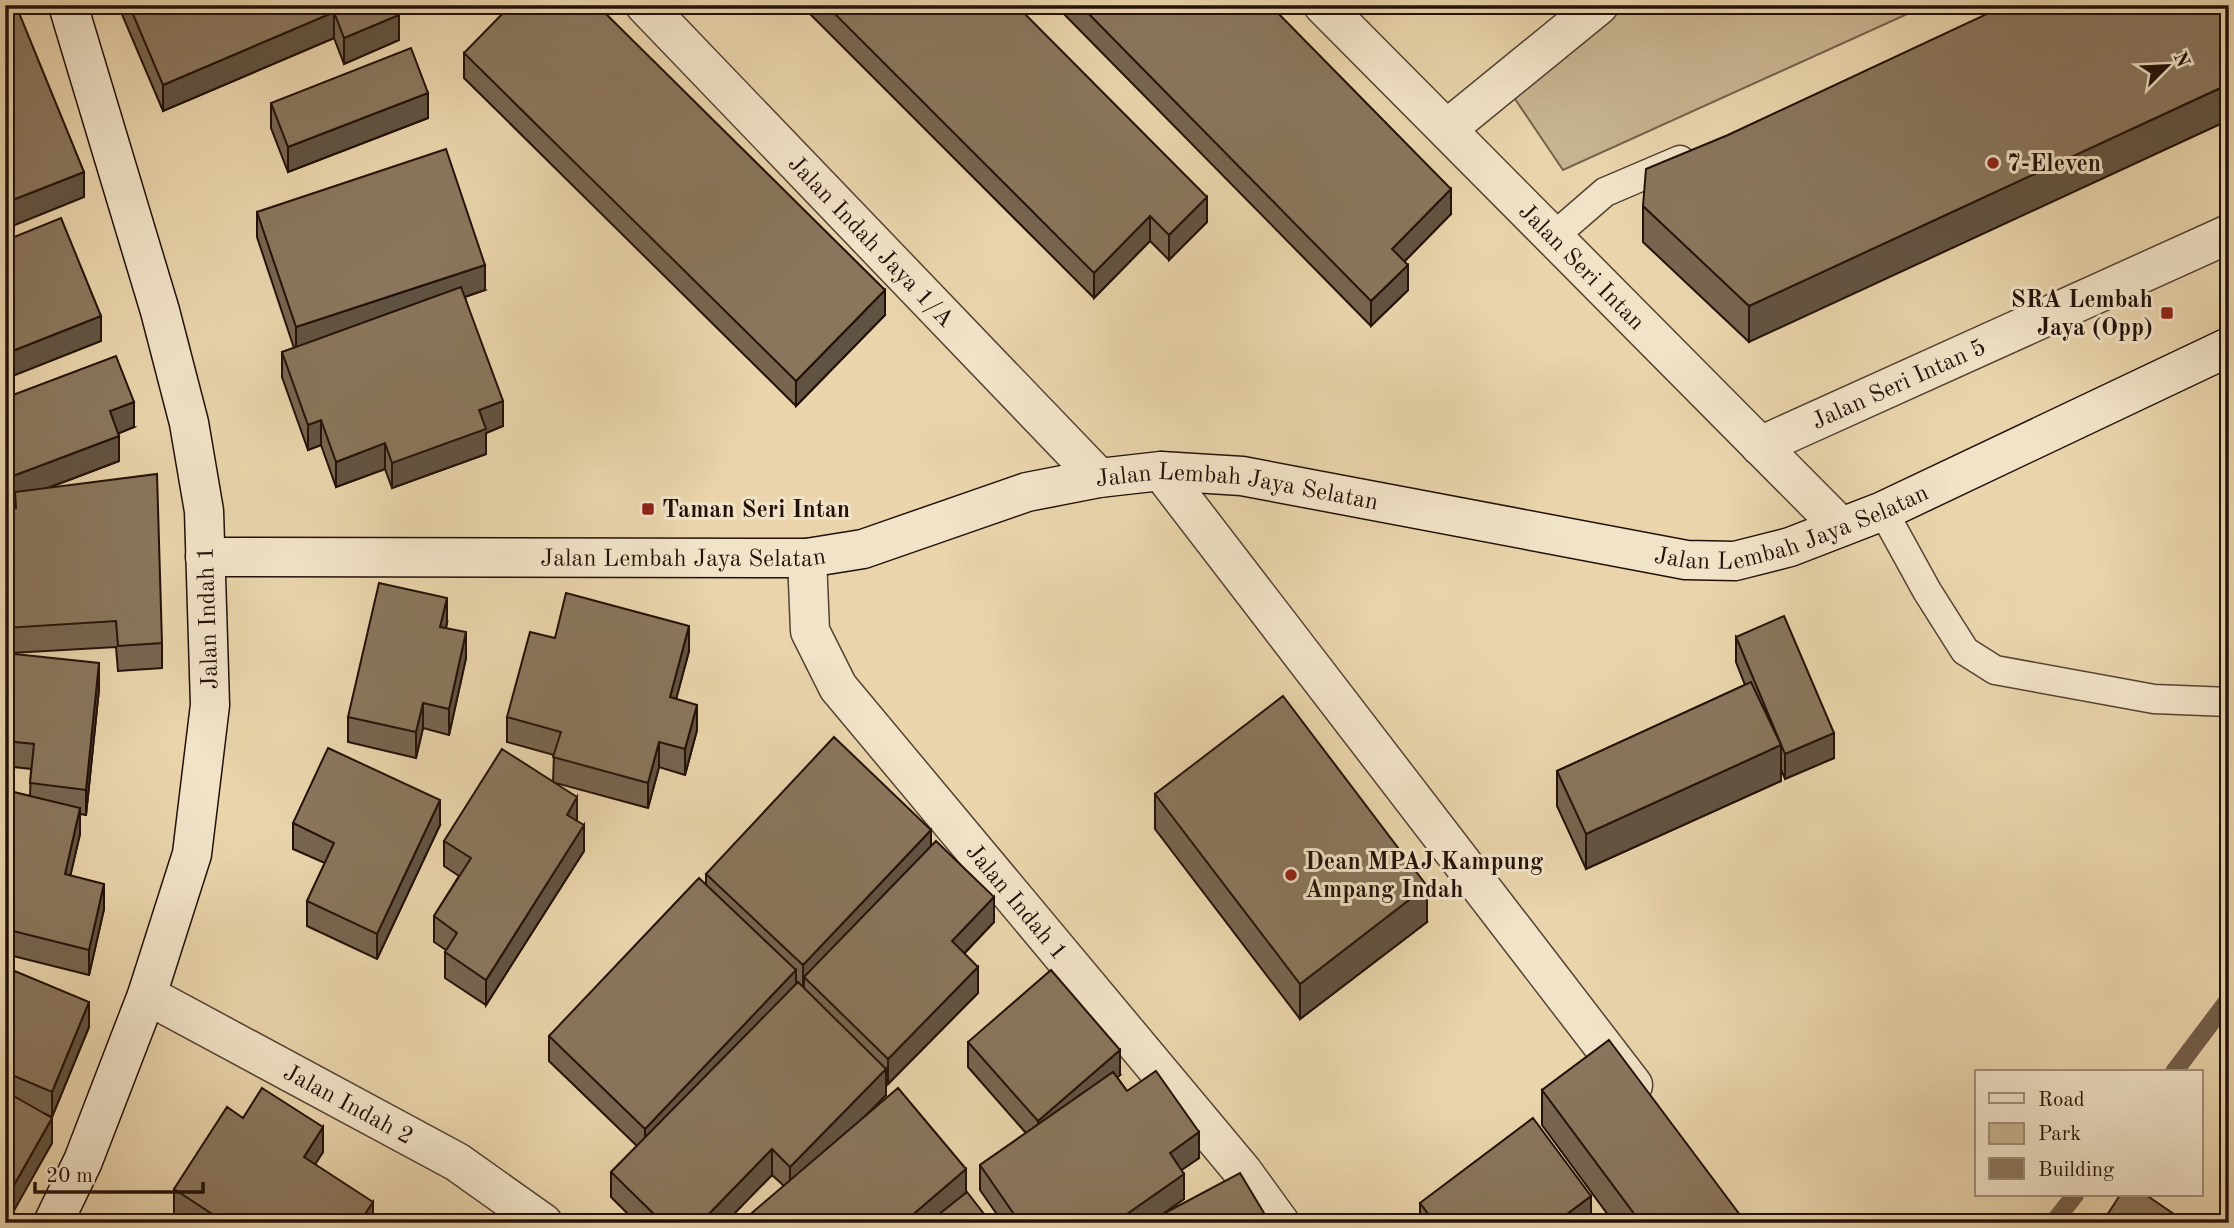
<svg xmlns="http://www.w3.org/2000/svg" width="2234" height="1228" viewBox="0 0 2234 1228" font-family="'Old Standard TT',serif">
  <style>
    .green { fill: #c7b38f; stroke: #75624c; stroke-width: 2 }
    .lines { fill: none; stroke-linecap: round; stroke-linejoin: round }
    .stream { stroke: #725e49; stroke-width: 18 }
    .lane-casing { stroke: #544232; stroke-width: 31 }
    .street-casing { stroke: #544232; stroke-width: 41 }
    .secondary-casing { stroke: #231109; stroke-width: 41 }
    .lane { stroke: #f1e3c8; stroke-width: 28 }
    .street { stroke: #f1e3c8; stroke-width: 38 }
    .secondary { stroke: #f1e3c8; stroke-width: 38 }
    .wall { fill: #776550; stroke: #231109; stroke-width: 2 }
    .shaded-wall { fill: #615341; stroke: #231109; stroke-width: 2 }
    .building { fill: #8a765d; stroke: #231109; stroke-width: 2 }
    .poi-dot { fill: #8f2418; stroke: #f1e3c8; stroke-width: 2.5 }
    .labels { text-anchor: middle; stroke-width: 6; stroke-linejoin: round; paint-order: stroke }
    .poi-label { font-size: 24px; font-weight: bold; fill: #231109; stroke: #f1e3c8; text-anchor: start }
    .street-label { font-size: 24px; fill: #231109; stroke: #f1e3c8 }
  </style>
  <rect width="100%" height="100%" fill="#e9d4ab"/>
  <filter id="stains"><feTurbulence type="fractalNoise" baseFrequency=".00286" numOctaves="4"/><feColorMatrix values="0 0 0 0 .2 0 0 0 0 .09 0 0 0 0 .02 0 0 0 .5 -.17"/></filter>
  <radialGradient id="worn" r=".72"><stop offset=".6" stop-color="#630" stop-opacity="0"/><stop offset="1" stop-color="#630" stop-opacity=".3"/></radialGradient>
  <path class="green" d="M1625 5H1927L1563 170 1511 93Z"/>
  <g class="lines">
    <path class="stream" d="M2174 1072 2229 999
      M2053 1223 2075 1195"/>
    <g class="lane-casing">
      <path id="lane" d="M1553 237 1605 192 1680 160
        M1883 511 1927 591 1965 651 1995 670 2154 699 2229 702"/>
    </g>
    <g class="street-casing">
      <g id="street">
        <path id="s1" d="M645 5 1099 478"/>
        <path id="s2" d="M1323 5 1841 527"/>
        <path d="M1447 129 1599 5"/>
        <path id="s3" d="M1760 446 2229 234"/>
        <path d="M1161 471 1633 1085"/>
        <path id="s4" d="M807 558 810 631 838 687 1243 1172 1280 1223"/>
        <path id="s5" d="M147 995 457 1162 543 1223"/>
      </g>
    </g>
    <g class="secondary-casing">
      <g id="secondary">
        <path id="s6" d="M205 557 807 558 863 549 1027 492 1099 478 1161 471 1242 476 1686 560 1735 561 1790 547 1883 511 2229 347"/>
        <path d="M53 1223 83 1161 147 995 192 854 210 705 204 511 189 423 160 311 68 5"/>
      </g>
    </g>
    <use href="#lane" class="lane"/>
    <use href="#street" class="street"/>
    <use href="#secondary" class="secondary"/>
  </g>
  <path class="wall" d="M118 5H395L399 40 344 64 334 38 163 111Z
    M801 5H1016L1207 222 1169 260 1150 241 1094 298Z
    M1055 5H1270L1451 214 1405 261 1408 290 1371 326Z
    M2006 5 1749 342 1643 242V206Z
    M464 53 885 315 796 406 464 78Z
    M271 103 428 118 288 172 271 128Z
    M257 212 485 290 465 297 503 426 486 433V454L392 488 385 469 336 487 321 445 308 450 282 377V352L294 348 257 237Z
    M5 398 134 427 118 433 119 461 48 488 162 643V668L118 671 116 647 11 653 99 689 86 815 80 814V834L70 876 104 909 89 975 5 954V790L30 796 31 769 5 766V509L15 508V501L5 504Z
    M447 623 446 628 466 658 449 735 423 728 416 758 348 742V717Z
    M1736 637 1834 758 1785 779 1781 769V781L1586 869 1557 806V771L1745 685 1736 662Z
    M555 638 689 651 676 699 697 730 685 775 659 767 648 808 556 783 577 821 584 851 486 1005 445 978V952L446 950 434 942V916L459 876 444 866V841L553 782 554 755 507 742V717Z
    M1155 794 1427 922 1300 1019 1155 829Z
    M293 823 440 825 377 959 307 926V901L325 863 293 849Z
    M931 846 994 922 964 954 978 993 888 1084 886 1082V1095L784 1186 772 1175 725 1223H637L611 1197V1172L637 1146 549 1061V1036L706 885V874Z
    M5 967 89 1027 52 1117 43 1113 52 1143 5 1223Z
    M968 1042 1120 1075 1117 1077 1127 1091 1199 1158 1181 1170 1184 1199 1163 1213 1270 1223H1003L980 1190V1165L1026 1133 968 1067Z
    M1542 1090 1746 1223H1614L1542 1125Z
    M243 1118 323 1152 315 1164 373 1223H188L174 1214V1189Z
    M1420 1203 1591 1221 1589 1223H1420Z"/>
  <path class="shaded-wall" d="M334 12V38L163 111V85Z
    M399 15V40L344 64V38Z
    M2229 84V120L1749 342V306Z
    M428 93V118L288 172V147Z
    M84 172V197L5 229V203Z
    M1451 189V214L1392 274V249Z
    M1207 197V222L1169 260V235Z
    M1150 216V241L1094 298V273Z
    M485 265V290L296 353V327Z
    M1408 265V290L1371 326V301Z
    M885 290V315L796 406V381Z
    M101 316V341L5 379V354Z
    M503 401V426L486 433V454L392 488V463L479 410Z
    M134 402V427L110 437V411Z
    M321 420V445L308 450V425Z
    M119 436V461L5 504V479Z
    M385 443V469L336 487V462Z
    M447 598V623L440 652V627Z
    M689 626V651L670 722V697Z
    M466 632V658L449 735V709Z
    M99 663V689L86 815V790Z
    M423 703V728L416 758V732Z
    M697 705V730L685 775V749Z
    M1834 733V758L1785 779V754Z
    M659 742V767L648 808V783Z
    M1781 745V781L1586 869V834Z
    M577 797V822L567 815Z
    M440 800V825L377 959V934Z
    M80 808V834L65 899V874Z
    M584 825V851L486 1005V980Z
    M931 830V855L804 977V989L803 990V965Z
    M104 884V909L89 975V950Z
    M1427 886V922L1300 1019V984Z
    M994 897V922L952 966V941Z
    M978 967V993L888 1084V1059Z
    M796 970V995L645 1154V1129Z
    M89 1002V1027L52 1117V1092Z
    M1120 1050V1075L1038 1146V1121Z
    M886 1069V1095L790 1192V1167Z
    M52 1118V1143L7 1223H5V1201Z
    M323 1127V1152L304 1182V1157Z
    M1199 1132V1158L1170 1178V1153Z
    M772 1149V1175L725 1223H700Z
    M966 1169V1194L933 1223H903Z
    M1184 1174V1199L1150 1223H1114Z
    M1591 1196V1221L1589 1223H1555Z
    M373 1202V1223H359Z"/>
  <path class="building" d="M129 5H395L399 15 344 38 334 12 163 85Z
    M511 5H597L885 290 796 381 464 53Z
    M826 5H1016L1207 197 1169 235 1150 216 1094 273Z
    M1080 5H1270L1451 189 1392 249 1408 265 1371 301Z
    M2006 5H2229V84L1749 306 1643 206 1646 169 1728 135Z
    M17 8 84 172 5 203V13Z
    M411 48 428 93 288 147 271 103Z
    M446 149 485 265 296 327 257 212Z
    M61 218 101 316 5 354V236L7 240Z
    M461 287 503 401 479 410 486 429 392 463 385 443 336 462 321 420 308 425 282 352Z
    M116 356 134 402 110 411 119 436 5 479V398Z
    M157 474 162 643 118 646 116 621 5 628V509L16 508 15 492Z
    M379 583 447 598 440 627 466 632 449 709 423 703 416 732 348 717Z
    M566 593 689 626 670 697 697 705 685 749 659 742 648 783 553 757 561 732 507 717 530 632 555 638Z
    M1784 616 1834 733 1785 754 1736 637Z
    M5 653 99 663 86 790 30 783 34 744 5 741Z
    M1751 682 1781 745 1586 834 1557 771Z
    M1283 696 1427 886 1300 984 1155 794Z
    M834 737 931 830 803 965 706 874Z
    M328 748 440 800 377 934 307 901 334 843 293 823Z
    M502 749 577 797 567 815 584 825 486 980 445 952 457 933 434 916 471 858 444 841Z
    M5 790 80 808 65 874 104 884 89 950 5 929Z
    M936 841 994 897 952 941 978 967 888 1059 804 977Z
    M699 878 796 970 645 1129 549 1036Z
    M5 967 89 1002 52 1092 5 1072Z
    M1051 970 1120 1050 1038 1121 968 1042Z
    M798 982 886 1069 790 1167 772 1149 700 1223H663L611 1172Z
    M1609 1040 1746 1223H1641L1542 1090Z
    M1156 1071 1199 1132 1170 1153 1184 1174 1114 1223H1020L980 1165 1113 1072 1127 1091Z
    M262 1088 323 1127 304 1157 373 1202 359 1223H226L174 1189 227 1107 243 1118Z
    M898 1088 966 1169 903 1223H740Z
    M5 1091 52 1118 5 1201Z
    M1533 1118 1591 1196 1555 1223H1435L1420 1203Z
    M1240 1173 1270 1223H1146Z
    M967 1192 991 1223H928Z
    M2120 1195H2146L2187 1223H2102Z"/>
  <g class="poi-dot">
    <circle cx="1993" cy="163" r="7"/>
    <rect x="2160" y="306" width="14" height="14" rx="3.5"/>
    <rect x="641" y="502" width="14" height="14" rx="3.5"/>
    <circle cx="1291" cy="875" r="7"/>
  </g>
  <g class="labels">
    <g class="poi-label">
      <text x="2007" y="171">7-Eleven</text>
      <text x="2153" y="307" text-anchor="end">SRA Lembah<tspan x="2153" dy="28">Jaya (Opp)</tspan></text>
      <text x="662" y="517">Taman Seri Intan</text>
      <text x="1305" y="869">Dean MPAJ Kampung<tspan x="1305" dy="28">Ampang Indah</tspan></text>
    </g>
    <g class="street-label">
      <text dy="8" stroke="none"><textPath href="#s1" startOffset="327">Jalan Indah Jaya 1/A</textPath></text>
      <text dy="8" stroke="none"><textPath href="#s2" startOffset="368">Jalan Seri Intan</textPath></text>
      <text dy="8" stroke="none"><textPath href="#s3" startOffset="152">Jalan Seri Intan 5</textPath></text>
      <text dy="8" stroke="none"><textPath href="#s6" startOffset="1045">Jalan Lembah Jaya Selatan</textPath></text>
      <text dy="8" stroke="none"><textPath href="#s6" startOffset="1612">Jalan Lembah Jaya Selatan</textPath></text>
      <text dy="8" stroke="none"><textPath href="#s6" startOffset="478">Jalan Lembah Jaya Selatan</textPath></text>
      <text transform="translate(207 618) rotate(-92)" y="8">Jalan Indah 1</text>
      <text dy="8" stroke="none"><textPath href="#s4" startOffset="415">Jalan Indah 1</textPath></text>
      <text dy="8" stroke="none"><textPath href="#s5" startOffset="229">Jalan Indah 2</textPath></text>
    </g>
  </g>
  <rect width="2234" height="1228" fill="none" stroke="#e9d4ab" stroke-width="28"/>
  <rect x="7" y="7" width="2220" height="1214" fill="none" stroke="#231109" stroke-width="3.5"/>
  <rect x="14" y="14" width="2206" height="1200" fill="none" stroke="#231109" stroke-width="2"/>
  <rect x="1975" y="1070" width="228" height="126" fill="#f1e3c8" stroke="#9f8f7c" stroke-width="2"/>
  <rect x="1989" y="1093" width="35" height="10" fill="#f1e3c8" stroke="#9f8f7c" stroke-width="2"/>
  <text x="2038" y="1106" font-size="21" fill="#231109">Road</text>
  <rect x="1989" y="1123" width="35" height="21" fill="#c7b38f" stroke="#9f8f7c" stroke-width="2"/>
  <text x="2038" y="1140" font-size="21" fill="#231109">Park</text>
  <rect x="1989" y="1158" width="35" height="21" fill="#8a765d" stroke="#9f8f7c" stroke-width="2"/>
  <text x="2038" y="1176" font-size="21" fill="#231109">Building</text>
  <g transform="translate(2167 66) rotate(66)" stroke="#f1e3c8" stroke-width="5" paint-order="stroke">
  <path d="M0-5L12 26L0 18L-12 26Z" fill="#231109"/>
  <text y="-10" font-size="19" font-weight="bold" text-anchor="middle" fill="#231109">N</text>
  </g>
  <path d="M35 1182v10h168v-10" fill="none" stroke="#231109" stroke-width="3.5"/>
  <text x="46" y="1182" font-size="21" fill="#231109" stroke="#f1e3c8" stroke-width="5" paint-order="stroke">20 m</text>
  <rect width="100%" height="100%" filter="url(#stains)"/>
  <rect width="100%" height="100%" fill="url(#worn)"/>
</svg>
